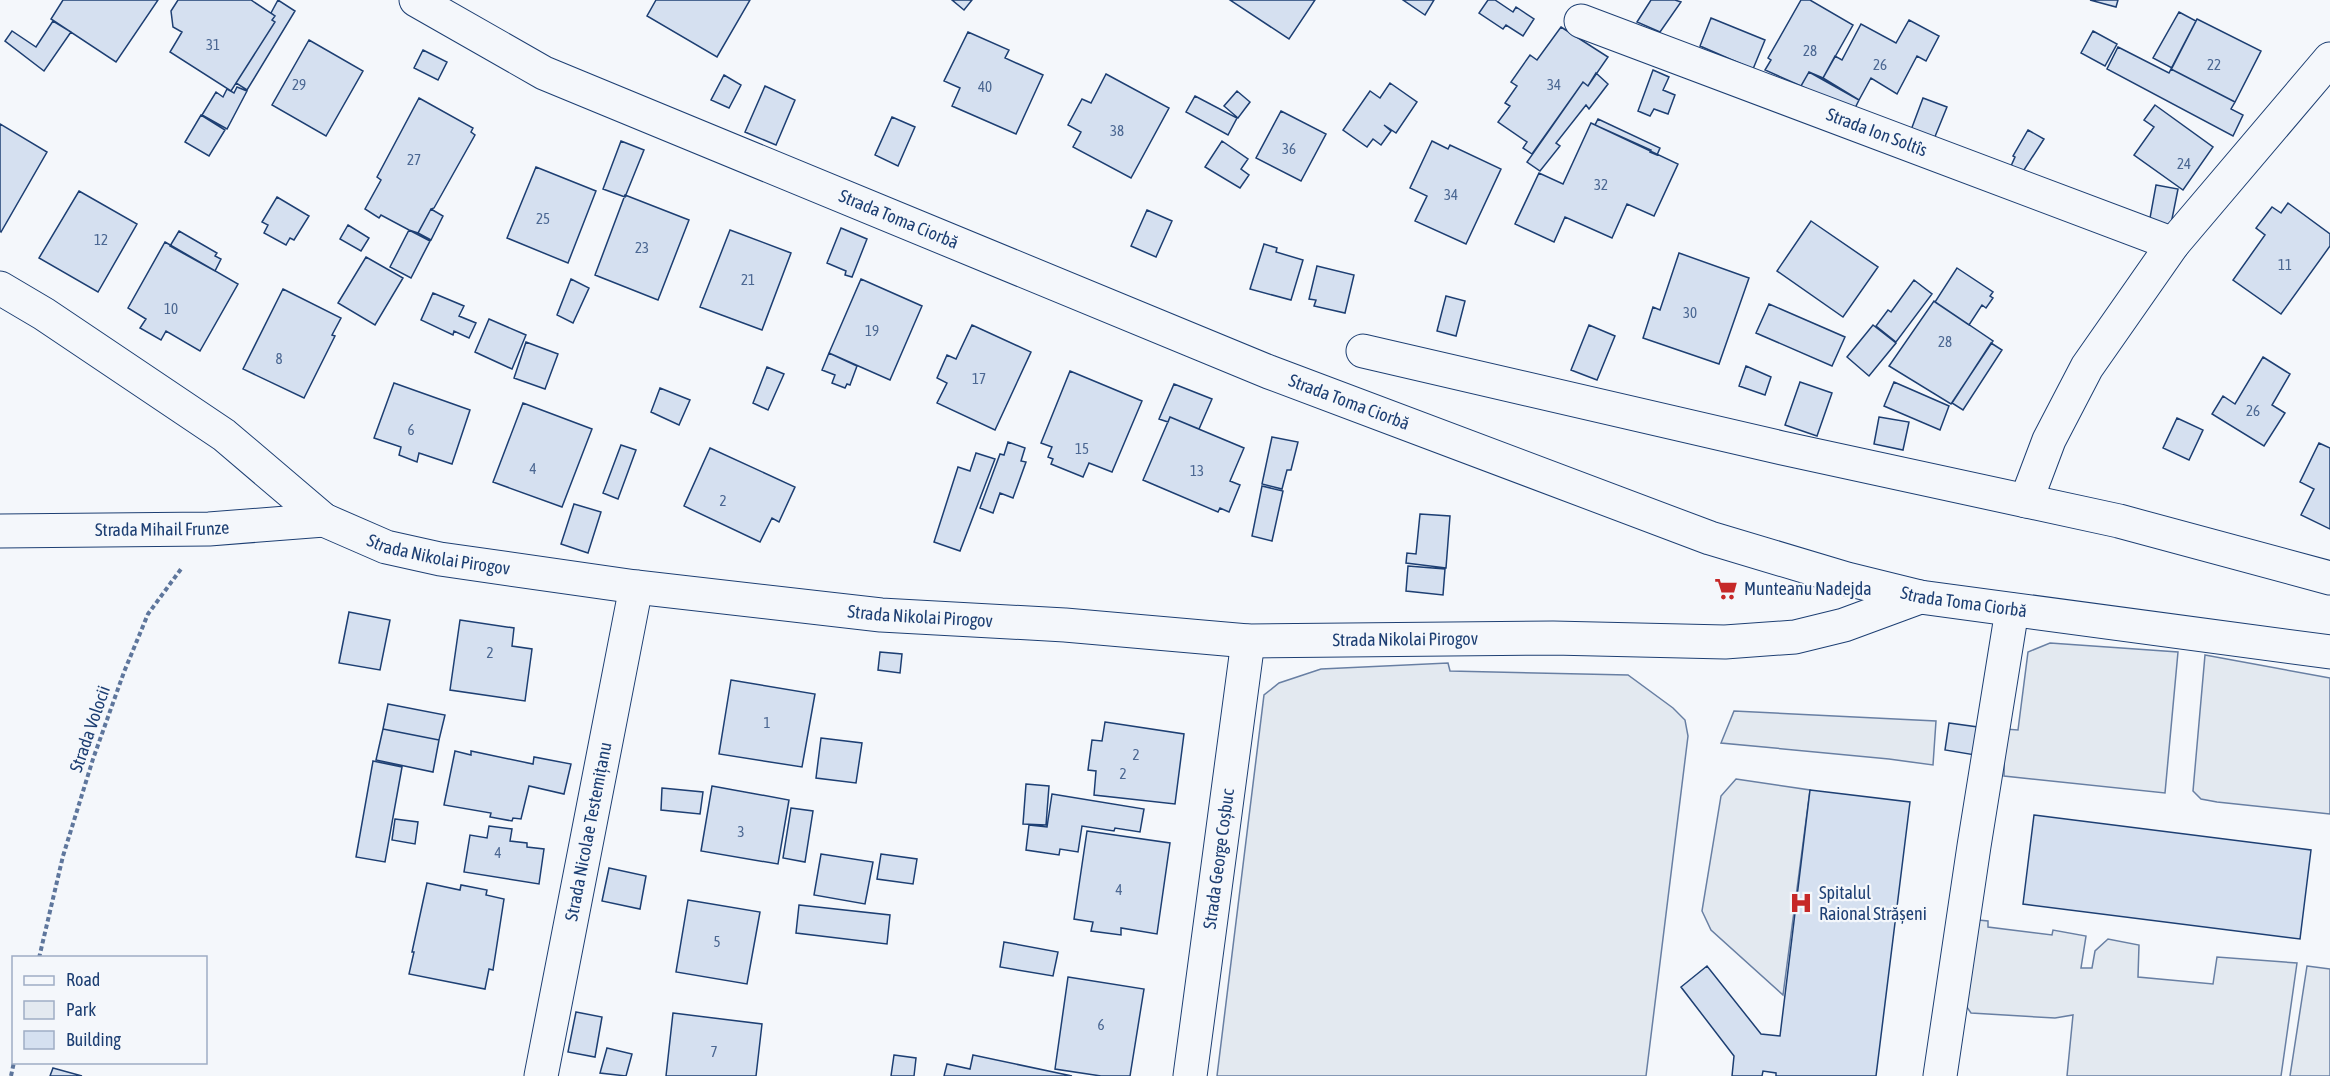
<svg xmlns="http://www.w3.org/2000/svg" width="2330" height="1076" viewBox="0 0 2330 1076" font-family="'Asap Condensed',sans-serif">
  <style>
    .green { fill: #e3e9f0; stroke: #687fa3; stroke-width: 1.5 }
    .building { fill: #d5e0f0; stroke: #1d3f73; stroke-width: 1.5 }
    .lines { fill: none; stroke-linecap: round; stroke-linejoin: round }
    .minor-casing { stroke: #1d3f73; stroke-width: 35 }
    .path { stroke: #5e769c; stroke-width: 4; stroke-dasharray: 4.5 3; stroke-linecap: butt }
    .minor { stroke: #f4f7fb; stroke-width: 33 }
    .labels { text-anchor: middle; stroke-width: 4.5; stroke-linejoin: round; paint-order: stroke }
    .number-label { font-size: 15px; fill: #4b6792 }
    .street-label { font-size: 18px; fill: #1d3f73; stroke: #f4f7fb }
    .poi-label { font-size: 18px; fill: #1d3f73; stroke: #f4f7fb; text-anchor: start }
  </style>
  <rect width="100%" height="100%" fill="#f4f7fb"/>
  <path class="green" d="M2050 643 2178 652 2165 793 2004 776 2005 729 2018 730 2028 652Z
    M2205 655 2330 678V814L2217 802 2201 799 2193 791Z
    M1448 663 1450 671 1628 675 1673 708 1685 720 1688 736 1646 1076H1217L1264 695 1279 683 1321 669Z
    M1734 711 1936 721 1933 765 1889 759 1721 743Z
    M1736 779 1810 790 1783 995 1711 930 1702 911 1721 796Z
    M1978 920 1988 921V927L2052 935 2053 930 2086 936 2081 968H2092L2095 951 2108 939 2139 945 2138 977 2213 984 2217 957 2297 963 2281 1076H2067L2073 1015 2055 1018 1971 1013 1964 1003Z
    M2307 966 2330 969V1076H2290Z"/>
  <path class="building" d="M63 0H158L116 62 51 19Z
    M178 0H251L275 16 272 20 275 22 231 91 170 52 182 32 173 27 171 11Z
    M278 0 295 11 247 90 236 83 275 22 272 20 275 16 271 13Z
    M656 0H750L717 57 647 16Z
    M952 0H972L964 10Z
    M1230 0H1315L1289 39Z
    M1403 0H1434L1425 15Z
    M1488 0H1495L1513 12 1516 7 1534 19 1523 36 1506 25 1503 29 1479 13Z
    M1651 0H1675L1681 2 1660 32 1637 22Z
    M1801 0H1810L1853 25 1823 78 1809 72 1801 86 1765 70 1771 60 1768 58Z
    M2090 0H2118L2116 7Z
    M2179 12 2196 21 2172 68 2153 58Z
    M1711 18 1765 40 1753 69 1700 46Z
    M2197 19 2261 51 2235 102 2171 69Z
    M1909 20 1939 36 1926 61 1917 56 1897 94 1871 78 1859 100 1823 78 1835 56 1842 60 1861 24 1896 43Z
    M53 21 71 32 44 71 5 41 12 31 36 47Z
    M1561 27 1608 57 1588 86 1583 82 1532 154 1523 148 1527 142 1498 122 1510 106 1505 103 1517 86 1511 82 1530 55 1537 60Z
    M2093 31 2117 44 2105 66 2081 53Z
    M968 32 1009 50 1005 58 1043 75 1016 134 952 106 960 88 944 81Z
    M309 40 363 71 326 136 272 105Z
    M2118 47 2169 73 2171 69 2235 102 2231 109 2243 115 2233 136 2107 69Z
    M423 50 447 62 438 80 414 68Z
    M1653 70 1669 77 1663 90 1675 95 1668 114 1654 109 1650 116 1638 111Z
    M1809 72 1859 100 1853 112 1801 86Z
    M1596 73 1608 84 1589 109 1586 105 1556 143 1560 146 1540 171 1527 162 1583 82 1588 86Z
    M1106 74 1169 108 1131 178 1073 147 1081 132 1068 125 1082 99 1091 103Z
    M724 75 741 85 729 108 711 100Z
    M1390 83 1417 102 1396 133 1384 125 1391 131 1381 145 1373 139 1367 147 1343 130 1370 91 1380 98Z
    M765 86 795 100 776 145 745 132Z
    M237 87 247 91 227 129 202 115 216 92 223 97 227 89 234 93Z
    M1237 91 1250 102 1238 118 1224 106Z
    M1195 96 1237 118 1228 135 1186 112Z
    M419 98 473 128 471 132 475 135 434 208 431 209 418 233 409 230 381 215 379 218 365 209 381 180 377 177Z
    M1923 98 1947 107 1934 139 1911 130Z
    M2155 105 2213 147 2183 190 2134 155 2154 127 2144 120Z
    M1281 111 1326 134 1301 181 1256 158Z
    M201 115 225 130 209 156 185 142Z
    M892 117 915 127 898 166 875 155Z
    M1598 119 1660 148 1657 155 1650 152 1651 150 1595 125Z
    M1591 123 1678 164 1654 216 1627 204 1612 238 1565 217 1554 242 1515 224 1539 173 1563 184Z
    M0 124 47 152 1 232 0 231Z
    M2028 130 2044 139 2022 173 2011 166 2015 157 2013 156Z
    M621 141 644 150 625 197 603 189Z
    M1222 141 1248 159 1241 169 1249 175 1240 188 1205 167Z
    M1432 141 1448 149 1450 145 1501 169 1466 244 1415 221 1427 196 1410 188Z
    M536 167 596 191 568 263 507 238Z
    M2156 185 2178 189 2170 229H2148Z
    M79 191 137 224 98 292 39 258Z
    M625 195 689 220 658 300 595 275Z
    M277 197 309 216 294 240 290 238 286 245 264 233 268 225 262 222Z
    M2288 203 2330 234V246L2281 314 2233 280 2265 235 2256 228 2272 207 2281 213Z
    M431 209 443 216 431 240 418 233Z
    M1147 210 1172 221 1156 257 1131 246Z
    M1811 221 1878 267 1843 317 1777 271Z
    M348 225 369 238 361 251 340 239Z
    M841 228 867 239 852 277 845 275 846 271 827 263Z
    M409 230 430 241 411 278 390 267Z
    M730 230 791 253 762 330 700 307Z
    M179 231 217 253 215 256 221 259 215 271 170 246Z
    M165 242 238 284 200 351 166 331 161 340 140 328 146 319 128 308Z
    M1264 244 1277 248 1276 252 1303 260 1291 300 1250 289Z
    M1679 253 1749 278 1719 364 1643 338 1653 307 1660 310Z
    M366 257 403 278 375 325 338 303Z
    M1317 266 1354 275 1345 313 1314 306 1316 300 1309 299Z
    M1957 268 1993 292 1990 296 1993 298 1986 308 1982 305 1969 325 1935 302Z
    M571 279 589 288 573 323 557 315Z
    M861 279 922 306 890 380 829 353Z
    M1914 280 1932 294 1896 342 1876 326 1888 310 1891 312Z
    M283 289 341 318 332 335 335 336 304 398 243 369Z
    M433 293 464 306 459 316 476 323 469 338 454 331 453 335 421 320Z
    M1446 296 1465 301 1456 336 1437 331Z
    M1934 301 1993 341 1951 404 1889 366Z
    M1769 304 1845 337 1832 366 1756 333Z
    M489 319 526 335 512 369 475 352Z
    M972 325 1031 352 995 430 937 403 947 383 937 378 947 355 956 359Z
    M1589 325 1615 336 1597 380 1571 370Z
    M1873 325 1896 343 1869 376 1847 357Z
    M526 342 558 354 545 389 514 378Z
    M1991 343 2002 350 1963 410 1952 403Z
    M829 353 857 366 850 385 847 384 845 388 832 383 835 375 822 370Z
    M2263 357 2290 374 2272 405 2285 413 2264 446 2212 414 2223 396 2235 404Z
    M1746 366 1771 377 1765 395 1739 386Z
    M767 367 784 374 768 410 753 403Z
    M1070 371 1142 401 1112 472 1089 463 1083 477 1051 464 1053 459 1048 457 1052 447 1041 443Z
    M1800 382 1832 393 1817 436 1785 425Z
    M1894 382 1949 406 1940 430 1884 406Z
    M394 383 470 410 452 464 419 453 417 462 399 455 401 447 374 438Z
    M1174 384 1212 399 1199 429 1170 417 1168 422 1159 419Z
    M660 388 690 400 679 425 651 412Z
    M523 403 592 429 562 507 493 482Z
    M1170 417 1244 448 1230 481 1240 485 1229 512 1220 508 1218 512 1143 480Z
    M1879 417 1909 422 1903 450 1874 444Z
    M2177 418 2203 430 2189 460 2163 448Z
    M1272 437 1298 442 1291 470H1287L1282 489 1262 484Z
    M1008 442 1025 448 1021 461 1026 462 1013 498 1000 493 993 513 980 508 1000 454 1004 455Z
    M2319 443 2330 448V529L2301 515 2314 489 2300 482Z
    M621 445 636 450 618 499 603 493Z
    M710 448 795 487 779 522 772 518 760 542 684 506Z
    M976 453 995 459 960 551 934 542 958 467 970 471Z
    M1262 486 1283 491 1272 541 1252 536Z
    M574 504 601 512 588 553 561 544Z
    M1420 514 1450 516 1446 568 1406 563 1407 553 1416 554Z
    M1408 566 1445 569 1443 595 1406 591Z
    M349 612 390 620 380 670 339 663Z
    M460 620 514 628 512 646 532 649 525 701 450 690Z
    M880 652 902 654 900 673 878 670Z
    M731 680 815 694 802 767 719 754Z
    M388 704 445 715 439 740 383 729Z
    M1105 722 1184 734 1175 804 1094 795 1096 771 1088 770 1092 740 1102 741Z
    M1949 723 1985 728 1981 756 1945 750Z
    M383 729 439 740 433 772 376 760Z
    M821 738 862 743 856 783 816 778Z
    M455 751 471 755V751L533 764 534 757 571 764 564 794 529 786 521 819 513 818 512 821 490 817 491 813 444 805Z
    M373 761 402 767 385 862 356 857Z
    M1026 784 1049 786 1046 825 1023 824Z
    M712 786 789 800 778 864 701 851Z
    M662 788 703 792 700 814 661 810Z
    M1810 790 1910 802 1876 1076H1776V1073L1763 1071 1762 1076H1732L1734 1056 1681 987 1707 966 1761 1034 1780 1036Z
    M1052 794 1144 809 1140 832 1115 828 1114 831 1082 826 1078 852 1060 849 1059 855 1026 850 1029 825 1047 827Z
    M791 808 813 811 805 862 783 858Z
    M2034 815 2311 850 2300 939 2023 904Z
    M395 819 418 822 415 844 392 840Z
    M489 826 512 829 510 841 527 843V847L544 849 539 884 464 872 470 835 487 838Z
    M1087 831 1170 843 1157 934 1121 928V935L1091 931 1093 922 1074 919Z
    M821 854 873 862 865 904 814 895Z
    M881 854 917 859 913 884 877 879Z
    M609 868 646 876 640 909 602 901Z
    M427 883 460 890 461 885 487 890 486 895 504 899 493 970 489 969 485 989 409 974 414 952H412Z
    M688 900 760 912 747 984 676 972Z
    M799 905 890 915 887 944 796 933Z
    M1004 942 1058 952 1053 976 1000 967Z
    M1068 977 1144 989 1130 1076H1101L1055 1069Z
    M576 1012 602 1017 595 1057 568 1052Z
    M673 1013 762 1024 756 1076H666Z
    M607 1048 632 1054 626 1076 600 1073Z
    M894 1055 916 1058 914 1076H891Z
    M973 1055 1072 1076H944L947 1064 970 1069Z
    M53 1068 82 1076H50Z"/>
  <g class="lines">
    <g class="minor-casing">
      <g id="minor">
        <path id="s1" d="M416 0 544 73 1269 372 1710 538 1847 579 1920 597 2330 652"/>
        <path id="s2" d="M1581 21 2173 244"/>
        <path id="s3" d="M0 288 44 314 224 435 324 520 386 547 440 559 636 587 881 615 1065 625 1248 641 1553 638 1725 642 1795 637 1844 625 1920 597"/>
        <path d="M1363 351 1782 448 2119 521 2330 578"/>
        <path d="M2026 501 2049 440 2087 367 2173 244 2330 59"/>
        <path id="s4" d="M0 531 209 529 324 520"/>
        <path id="s5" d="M541 1076 636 587"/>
        <path id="s6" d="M1190 1076 1248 641"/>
        <path d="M1940 1076 1974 846 2012 610"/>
      </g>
    </g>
    <path class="path" d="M39 958 63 856 93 759 124 672 148 614 181 569
      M11 1076 14 1062"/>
    <use href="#minor" class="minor"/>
  </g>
  <defs>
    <g id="supermarket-bare" transform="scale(1.8)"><path d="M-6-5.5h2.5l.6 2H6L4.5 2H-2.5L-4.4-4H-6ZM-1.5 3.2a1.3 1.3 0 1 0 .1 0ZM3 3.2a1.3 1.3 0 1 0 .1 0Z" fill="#c62828" stroke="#f4f7fb" stroke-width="2.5" paint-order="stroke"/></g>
    <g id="hospital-bare" transform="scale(1.8)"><path d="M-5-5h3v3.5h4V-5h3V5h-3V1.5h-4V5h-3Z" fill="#c62828" stroke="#f4f7fb" stroke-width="2.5" paint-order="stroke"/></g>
  </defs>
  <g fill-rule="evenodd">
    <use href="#supermarket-bare" x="1726" y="589"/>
    <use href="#hospital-bare" x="1801" y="903"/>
  </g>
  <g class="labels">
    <g class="number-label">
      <text x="213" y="50">31</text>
      <text x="1810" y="56">28</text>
      <text x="1880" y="70">26</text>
      <text x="2214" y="70">22</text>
      <text x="299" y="90">29</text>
      <text x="1554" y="90">34</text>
      <text x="985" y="92">40</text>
      <text x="1117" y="136">38</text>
      <text x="1289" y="154">36</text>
      <text x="414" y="165">27</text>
      <text x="2184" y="169">24</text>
      <text x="1601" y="190">32</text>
      <text x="1451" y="200">34</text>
      <text x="543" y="224">25</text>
      <text x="101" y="245">12</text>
      <text x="642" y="253">23</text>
      <text x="2285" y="270">11</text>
      <text x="748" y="285">21</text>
      <text x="171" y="314">10</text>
      <text x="1690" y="318">30</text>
      <text x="872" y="336">19</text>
      <text x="1945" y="347">28</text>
      <text x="279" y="364">8</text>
      <text x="979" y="384">17</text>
      <text x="2253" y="416">26</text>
      <text x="411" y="435">6</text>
      <text x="1082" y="454">15</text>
      <text x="533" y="474">4</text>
      <text x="1197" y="476">13</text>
      <text x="723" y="506">2</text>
      <text x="490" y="658">2</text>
      <text x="767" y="728">1</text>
      <text x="1136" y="760">2</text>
      <text x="1123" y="779">2</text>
      <text x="741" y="837">3</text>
      <text x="498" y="858">4</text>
      <text x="1119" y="895">4</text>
      <text x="717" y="947">5</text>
      <text x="1101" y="1030">6</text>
      <text x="714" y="1057">7</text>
    </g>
    <g class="street-label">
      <text dy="6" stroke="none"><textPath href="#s2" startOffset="316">Strada Ion Soltîs</textPath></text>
      <text dy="6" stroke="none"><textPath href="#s1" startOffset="531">Strada Toma Ciorbă</textPath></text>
      <text dy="6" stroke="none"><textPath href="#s1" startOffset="1017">Strada Toma Ciorbă</textPath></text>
      <text dy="6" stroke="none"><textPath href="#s4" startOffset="162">Strada Mihail Frunze</textPath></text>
      <text dy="6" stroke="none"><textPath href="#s3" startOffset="520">Strada Nikolai Pirogov</textPath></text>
      <text dy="6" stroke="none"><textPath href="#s1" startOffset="1665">Strada Toma Ciorbă</textPath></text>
      <text dy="6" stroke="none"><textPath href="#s3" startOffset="1006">Strada Nikolai Pirogov</textPath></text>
      <text dy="6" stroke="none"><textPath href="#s3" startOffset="1492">Strada Nikolai Pirogov</textPath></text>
      <text transform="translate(90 729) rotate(-71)" y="6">Strada Volocii</text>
      <text dy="6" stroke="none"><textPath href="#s5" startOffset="249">Strada Nicolae Testemițanu</textPath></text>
      <text dy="6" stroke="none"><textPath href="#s6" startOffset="219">Strada George Coșbuc</textPath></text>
    </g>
    <g class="poi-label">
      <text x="1744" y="595">Munteanu Nadejda</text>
      <text x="1819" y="899">Spitalul<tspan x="1819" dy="21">Raional Strășeni</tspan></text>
    </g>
  </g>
  <rect x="12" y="956" width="195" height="108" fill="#f4f7fb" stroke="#9eadc5" stroke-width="1.5"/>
  <rect x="24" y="976" width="30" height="9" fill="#f4f7fb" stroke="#9eadc5" stroke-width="1.5"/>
  <text x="66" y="986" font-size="18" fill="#1d3f73">Road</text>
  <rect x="24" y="1001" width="30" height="18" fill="#e3e9f0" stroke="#9eadc5" stroke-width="1.5"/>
  <text x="66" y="1016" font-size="18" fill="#1d3f73">Park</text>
  <rect x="24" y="1031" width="30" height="18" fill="#d5e0f0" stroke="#9eadc5" stroke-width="1.5"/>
  <text x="66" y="1046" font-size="18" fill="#1d3f73">Building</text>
</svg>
